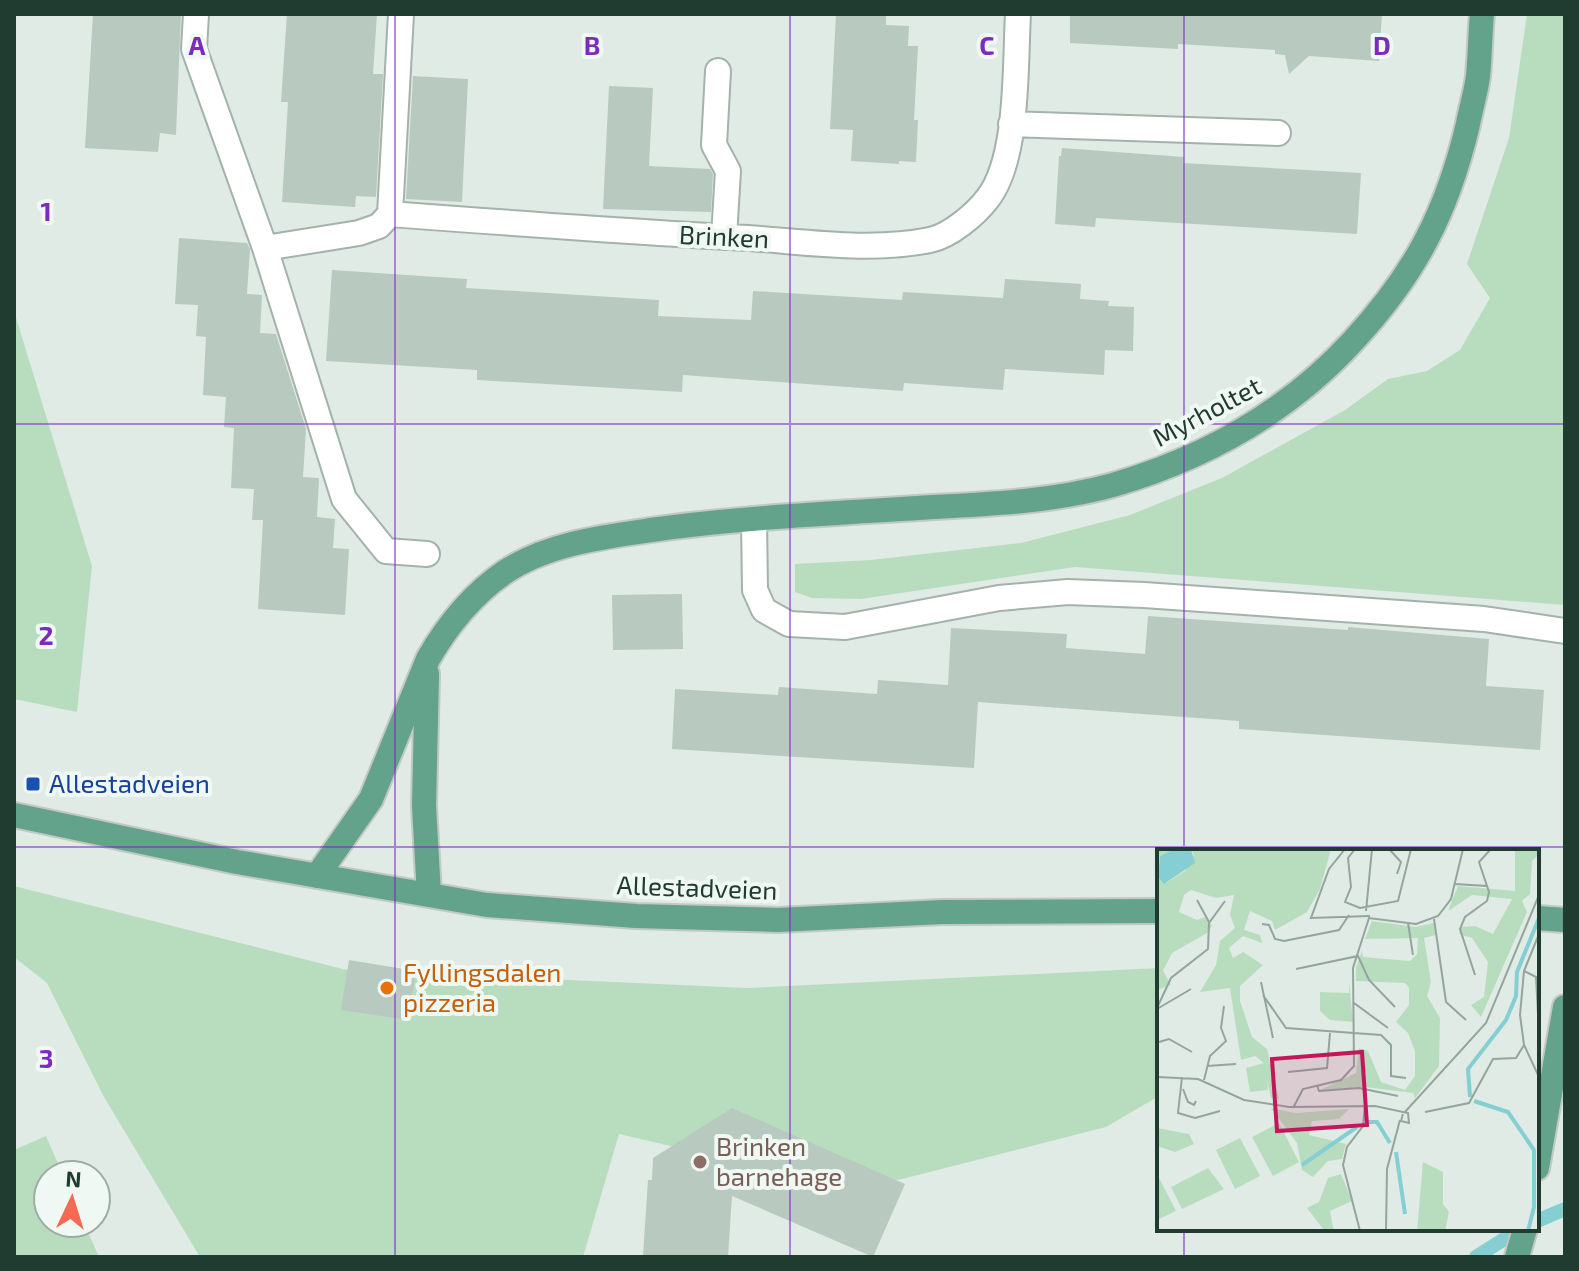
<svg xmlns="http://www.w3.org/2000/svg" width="1579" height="1271" viewBox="0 0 1579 1271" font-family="'Exo 2',sans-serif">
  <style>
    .green { fill: #b8ddbe }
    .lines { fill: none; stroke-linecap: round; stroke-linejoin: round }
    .stream { stroke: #85cfd3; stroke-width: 14 }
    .building { fill: #b8c9c0 }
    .minor-casing { stroke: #a3b3ab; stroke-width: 28 }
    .major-casing { stroke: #c1c8c5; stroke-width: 28 }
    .minor { stroke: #fff; stroke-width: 24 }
    .major { stroke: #63a28b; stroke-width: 24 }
    .grid { fill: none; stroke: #7b2cbf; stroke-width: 2; stroke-opacity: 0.55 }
    .transit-dot { fill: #1a4fb4; stroke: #f0f8f3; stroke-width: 3 }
    .food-dot { fill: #e8710a; stroke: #f0f8f3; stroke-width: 3 }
    .education-dot { fill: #8d6e63; stroke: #f0f8f3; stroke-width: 3 }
    .labels { text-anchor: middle; stroke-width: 8; stroke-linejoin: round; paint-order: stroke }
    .street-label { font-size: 26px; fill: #203c31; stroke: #f0f8f3 }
    .transit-label { font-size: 26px; fill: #164399; stroke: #f0f8f3; text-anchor: start }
    .food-label { font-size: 26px; fill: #c56008; stroke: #f0f8f3; text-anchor: start }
    .education-label { font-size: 26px; fill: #785e54; stroke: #f0f8f3; text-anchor: start }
    .inset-river { fill: none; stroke: #85cfd3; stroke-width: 4 }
    .inset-road { fill: none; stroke: #93a59d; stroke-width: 2 }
    .view { fill: #c2185b; fill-opacity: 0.15; stroke: #c2185b; stroke-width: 4 }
    .inset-edge { fill: none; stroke: #203c31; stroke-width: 4 }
    .grid-label { font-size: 26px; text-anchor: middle; font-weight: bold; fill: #7b2cbf; stroke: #f0f8f3; stroke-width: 8; stroke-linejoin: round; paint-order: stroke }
  </style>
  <rect width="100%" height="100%" fill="#e0ebe5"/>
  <path class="green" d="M1527 14H1565V605L1075 567 861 599 812 598 795 592V564L871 560 1021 543 1130 515 1222 478 1345 410 1388 379 1427 371 1460 350 1490 298 1467 264 1509 138Z
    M14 311 92 566 77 712 14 699Z
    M14 886 347 970 748 988 1159 968V1096L1106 1127 859 1190 619 1134 583 1257H200L104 1097 47 983 14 957Z
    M46 1136 63 1175H48V1223H84L99 1257H14V1150Z"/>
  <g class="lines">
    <path class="stream" d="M1537 1221 1565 1209
      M1476 1257 1520 1229"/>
  </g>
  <path class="building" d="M93 14H181L176 135 160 133 158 152 85 148Z
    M287 14H377L373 74H383L376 197 356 196 355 207 282 202 288 102H281Z
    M836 14H886V25L909 26 908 46H918L914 120H918L916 162 899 161V164L851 161 853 130 830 129Z
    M1070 14H1382L1379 61 1309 56 1289 74 1285 55 1275 54V50L1178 44V49L1070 43Z
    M413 76 468 79 462 202 406 199Z
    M609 86 653 88 649 166 710 169 713 174 711 212 603 209Z
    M1062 148 1184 157 1183 163 1361 173 1357 234 1096 218 1095 227 1055 224 1059 156H1061Z
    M179 238 247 243 250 249 247 294 262 295 260 333 276 334 306 429 303 477 319 478 317 517 335 519 333 548 349 549 345 615 258 609 263 520H252L254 489 231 488 234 428 224 427 226 397 203 395 206 337 196 336 198 305 175 304Z
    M332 270 467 279 466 288 659 300 658 316 751 320 753 291 902 300 903 292 1003 298 1005 279 1081 284 1080 299 1109 301 1108 306 1134 307 1133 351 1105 350 1104 375 1005 369 1003 390 904 383 903 391 683 375 682 392 477 380V370L326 361Z
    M682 594 683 649 613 650 612 595Z
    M1148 616 1348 630V627L1489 639 1486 686 1544 690 1540 750 1239 729V721L978 702 974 768 672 749 675 689 778 695 779 687 877 694 878 680 948 685 951 628 1067 634 1066 648 1145 654Z
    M349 960 416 971 408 1020 341 1010Z
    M732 1108 905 1184 873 1257 732 1196 728 1257H647L643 1255 648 1180H652L653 1158Z"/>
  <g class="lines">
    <g class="minor-casing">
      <path id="minor" d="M196 14 194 49 265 248 344 499 386 551 427 554
        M718 71 714 145 728 171 724 237
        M1011 124 1278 133
        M390 214 401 14
        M265 248 359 233 379 226 390 214C510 223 629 232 748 238 807 242 872 252 930 240 950 236 976 214 988 198 1019 158 1015 64 1018 14
        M754 519 755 590 764 610 789 624 845 627 999 598 1068 592 1144 595 1484 619 1565 631"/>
    </g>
    <g class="major-casing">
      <path id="major" d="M427 674 424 806 429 895
        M14 815 237 862 487 905 636 916 778 920 942 912 1159 911
        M317 876 371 799 428 659C447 626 473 594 505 572 547 544 602 537 651 530 744 517 840 513 934 507 994 504 1055 501 1113 485 1205 458 1288 412 1353 341 1415 274 1447 213 1468 124 1471 108 1476 92 1478 76 1480 56 1480 35 1482 14
        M1537 918 1565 920
        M1537 1168 1565 1007
        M1517 1257 1525 1229"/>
    </g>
    <use href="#minor" class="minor"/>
    <use href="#major" class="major"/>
  </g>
  <path class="grid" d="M395 14V1257M790 14V1257M1184 14V851M14 424H1565M14 847H1565M1184 1229V1257"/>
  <rect class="transit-dot" x="25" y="776" width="16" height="16" rx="4"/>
  <circle class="food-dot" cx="387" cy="988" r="8"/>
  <circle class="education-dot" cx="700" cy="1162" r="8"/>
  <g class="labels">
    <g class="street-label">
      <text transform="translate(724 237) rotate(3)" y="9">Brinken</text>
      <text transform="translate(1207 412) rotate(-28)" y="9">Myrholtet</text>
      <text transform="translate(697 888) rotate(2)" y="9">Allestadveien</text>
    </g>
    <g class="transit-label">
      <text x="49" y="793">Allestadveien</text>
    </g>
    <g class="food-label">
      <text x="403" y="982">Fyllingsdalen<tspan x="403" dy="30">pizzeria</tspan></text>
    </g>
    <g class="education-label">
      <text x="716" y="1156">Brinken<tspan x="716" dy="30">barnehage</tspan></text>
    </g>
  </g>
  <g transform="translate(1157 849)">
    <rect width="382" height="382" fill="#e0ebe5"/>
    <path d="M0 0H17L3 7 1 28 9 34 28 22 37 6 34 0H174L163 40 150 63 118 81 115 72 93 62 87 81 103 86 105 94 86 87 72 99 76 109 86 103 106 116 83 137V152L95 188 110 200 122 250 114 249 110 231 111 241 93 243 89 219 107 214 98 207 84 211 73 139 43 143 59 116 63 92 78 79 73 66 77 46 59 49 34 41 27 46 22 63 40 71 48 68 55 76 52 83 15 104 6 122 14 136 0 141ZM358 0H382V5L375 12 373 45 365 52 370 63 324 168 314 156 327 148 331 113 315 89 302 85 304 78 318 77 336 85 355 50 315 46 291 62 301 37 358 42ZM215 72 259 78 277 74 279 86 267 89 274 133 270 147 283 169 282 217 258 249 256 244 208 238 163 241 199 224 202 199 211 202 224 233 248 241 258 227V202L251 184 239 173 252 156V139L248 134 199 132V119L205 102 206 108 253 112 260 105 261 89 208 90ZM192 132 196 173 173 171 163 162V143L192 144ZM114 259 138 264 192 260 182 270 155 272 152 286 189 295 185 310 171 312 156 328 145 321 140 294ZM122 274 142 313 116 327 95 288ZM0 279 32 285 37 295 18 303 0 297ZM83 289 103 327 78 340 59 301ZM266 313 286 323V355L292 363 288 382H260ZM51 319 67 340 25 360 14 338ZM0 325 19 362 0 371ZM184 325 195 352 173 362 177 382 166 380 150 359 162 353 171 329Z" fill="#b8ddbe"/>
    <path d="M17 0H34L38 14 7 35 1 28 3 7Z" fill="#85cfd3"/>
    <path class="inset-river" d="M313 248 311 220 349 171 359 147 360 123 382 69M317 252 351 263 377 301V358L371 382M209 273H220L233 294M239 303 248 365M145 316 200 278"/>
    <path class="inset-road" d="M188 0 172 20 154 69 213 67M198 0 191 9 194 38 188 53 203 59 241 52 254 0M232 0 244 13 240 25M298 35 330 37 332 43 330 52 308 68 303 80 318 126M330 37 322 13 334 0M209 62 215 0M277 70 289 153 309 171M52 74 68 52M251 74 256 106M105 75 112 76 118 90 127 92 182 81 192 66M382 85 367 122 363 166 367 196 382 228M139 120 201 107 212 131 238 158M367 122 379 128 382 184M104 133 116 189M106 146 129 179 224 186 234 196V227L249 229M197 154 231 179M0 159 14 129 51 100 52 73 40 51M0 160 34 140M2 193 12 190 35 203M50 217 79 215M131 223 170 219 173 184M0 228 41 230 87 251 132 258 218 257 251 264 252 274 244 272 246 265M25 228 21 264 38 269 63 262M47 231 53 207 69 192 64 179 67 157M160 236 162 242 202 239 241 247M26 240 31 253 37 256 39 252M136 259 146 240 184 231 197 217 196 119 212 69 259 75 281 67 294 50 306 0M268 263 312 254 336 210 359 209 367 196M247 264 329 174 382 46M203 382 186 316 190 298 206 277 208 256M229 382 230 320 243 271"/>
    <path class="view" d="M205 203 210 276 120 282 115 210Z"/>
    <rect width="382" height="382" class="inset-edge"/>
  </g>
  <g class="grid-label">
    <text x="197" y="55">A</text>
    <text x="592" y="55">B</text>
    <text x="987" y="55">C</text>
    <text x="1382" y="55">D</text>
    <text x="46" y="221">1</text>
    <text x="46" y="645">2</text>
    <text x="46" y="1068">3</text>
  </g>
  <rect width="1579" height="1271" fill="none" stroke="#203c31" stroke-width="32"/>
  <g transform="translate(72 1199) rotate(4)"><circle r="38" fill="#f0f8f3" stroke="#9dada5" stroke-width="2"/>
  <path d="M0-6L14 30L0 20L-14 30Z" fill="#f66953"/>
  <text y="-12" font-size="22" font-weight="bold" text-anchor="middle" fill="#203c31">N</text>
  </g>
</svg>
